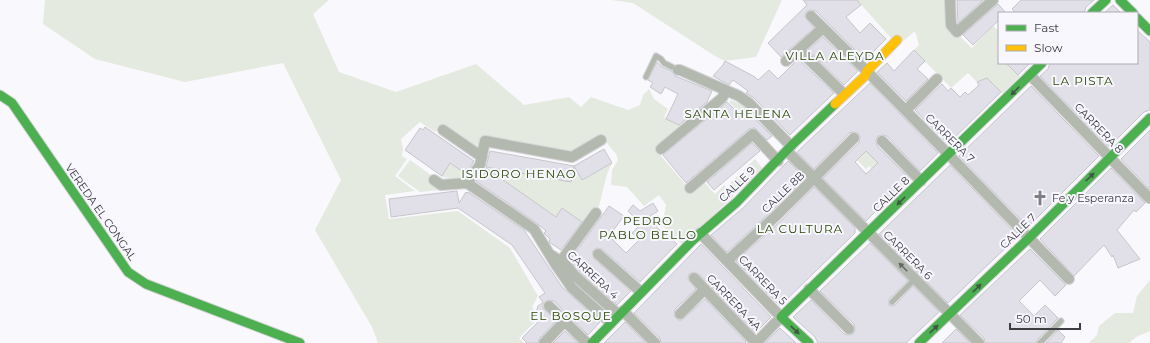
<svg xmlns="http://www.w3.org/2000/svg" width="1150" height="343" viewBox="0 0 1150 343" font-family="Montserrat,sans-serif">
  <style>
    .green { fill: #e4eae0 }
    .building { fill: #e1e0e8; stroke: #c6c6ca; fill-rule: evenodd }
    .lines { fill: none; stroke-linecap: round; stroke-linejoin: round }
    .lane-casing { stroke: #d4d3d7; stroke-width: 7 }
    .street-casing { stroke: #d4d3d7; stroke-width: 12 }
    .fast-casing { stroke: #d4d3d7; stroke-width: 11 }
    .slow-casing { stroke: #d4d3d7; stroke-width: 11 }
    .lane { stroke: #b4b9b0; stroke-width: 5 }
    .street { stroke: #b4b9b0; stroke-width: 10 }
    .fast { stroke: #4caf50; stroke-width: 9 }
    .slow { stroke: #ffc107; stroke-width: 9 }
    .oneway { fill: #405945 }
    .oneway2 { fill: #666868 }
    .labels { text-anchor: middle; stroke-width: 4; stroke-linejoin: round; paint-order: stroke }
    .street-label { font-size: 11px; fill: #3c3c41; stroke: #f8f7fe }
    .poi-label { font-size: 11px; fill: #3c3c41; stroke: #f8f7fe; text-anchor: start }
    .neighbourhood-label { font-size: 12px; letter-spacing: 1px; fill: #274600; stroke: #f8f7fe }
  </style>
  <rect width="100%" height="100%" fill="#f9f8fd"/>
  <path class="green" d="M45 0H329L313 14 339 72 396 92 476 64 524 105 569 97 581 107 591 97 628 110 640 105 643 95 649 89 654 99 668 109 664 117 681 126 662 152 661 156 685 184 684 187 690 193 704 182 715 194 724 185 734 196 682 244 662 225 666 205 659 195 644 206 627 187 611 185 612 170 618 160 616 154 600 135 573 151 482 138 480 141 478 149 440 127 435 132 420 122 401 139 403 149 402 156 407 159 395 176 415 191 385 195 389 219 458 211 510 248 538 296 532 307 540 317 519 338 524 343H378L372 327 315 230 341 180 283 63 185 82 95 59 43 24Z
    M612 0H782L756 57 725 61 715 56 633 3Z
    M857 0H946L949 26 972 48 993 26 999 31V63H1006L1020 76 1003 94 987 78 977 82 968 73 951 88 914 50 919 45 915 31 902 42 891 38Z
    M731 100 747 107 740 114 729 102Z
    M866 151 878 163 872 169 869 166 866 169 857 160Z
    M755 159 763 169 736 193 728 185Z
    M410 160 431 175 428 180 440 189V190L420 192 398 176Z
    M450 163 466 174C461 180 449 178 442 177Z
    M612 163 607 174 599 206 585 224 562 208 556 217 485 168 571 181 574 166 582 180Z
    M1150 280V331L1136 337 1129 343H1089L1097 335 1099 326 1115 313H1133L1137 296Z"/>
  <path class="building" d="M803 0H857L861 5 846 17 860 33 870 23 886 39 865 60 816 11 810 10 806 12 805 17 814 28 781 57 768 43 807 5Z
    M957 0H983L958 23Z
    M1021 0H1094L1086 7 1084 13H1016L1012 9Z
    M998 4 1006 13H999V20L973 45 963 35Z
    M1113 5 1121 13H1104L1112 6Z
    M1137 30 1150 42V110L1144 112 1109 147 1040 76 1048 69 1050 63H1137Z
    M823 37 858 71 844 85 808 50Z
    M914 50 925 61 917 69 928 79 906 101 877 72 887 63 894 71Z
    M798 59 834 93 790 135 754 98 746 93 748 91 733 80 729 85 713 76 723 65 725 61 755 77 758 80 769 70 778 79Z
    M657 62 662 67 672 71 675 76 712 91 707 102 679 125 666 119 678 94 665 87 661 94 650 87 653 83 648 80Z
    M1006 63H1030L1018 75Z
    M987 78 1001 92 948 144 915 110 942 84 948 91 951 88 960 97 965 92 968 95 979 85 977 82Z
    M870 83 938 153 920 171 887 136 883 135 878 136 876 140 877 146 911 180 902 188 900 187 866 221 823 178 859 143 860 137 858 133 853 132 849 133 814 169 797 152ZM866 151 878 163 866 174 855 162Z
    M1031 86 1099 156 1028 227 959 156Z
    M727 102 739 114 745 109 772 136 767 140 755 128 749 129 686 183 663 155Z
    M425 127 474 161 466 174 450 163 442 176 405 150 420 128 423 130Z
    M1150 130V190L1121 159Z
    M752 143 760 151 714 190 707 182Z
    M604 149 612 163 582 180 574 166Z
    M490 151 574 166 571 182 486 167Z
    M788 161 805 178 774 209 727 252 711 235 743 208Z
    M950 165 1018 236 948 303 879 234Z
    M486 168 556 217 562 208 582 222 561 250 549 242 550 239 544 233 546 231 538 224 476 181Z
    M1111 168 1145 203 1136 212 1134 210 1117 230 1140 259 1118 268 1113 255 1112 257 1104 245 1074 276 1040 239Z
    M814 187 855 228V233L780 306 736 261 783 219Z
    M457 191 459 203 466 192 467 193 468 192 524 230 562 287 600 322 588 335 554 301 548 300 543 304V308L556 321 539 339 538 343H527L522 338 543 317 536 310 538 308 537 307 543 302 539 297 545 293 512 245 458 208 391 217 389 199Z
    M653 203 658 211 647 218 663 233 665 232 677 244 640 282 602 249 596 248 592 252 594 259 631 291 617 305 581 273 570 260 609 206 624 216 609 236 626 253 639 240 632 233 641 224 628 211 633 205 640 211Z
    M870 243 908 281 889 299V305L891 306 895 305 913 286 939 312 906 343H818L815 337 793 317 811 300 844 334 848 335 853 334 855 330 854 324 820 291Z
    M701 244 771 317 755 333 699 274 693 272 689 274 688 279 696 289 675 309 674 316 678 320H682L705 299 746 342 745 343H661L660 338 634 313Z
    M1030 249 1066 285 1055 296 1040 280 1019 301 1034 316 1045 305 1058 318 1037 340 1036 343H985L984 338 960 315Z
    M625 322 646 343H604Z
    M780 328 794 341 796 343H765Z
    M956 329 970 343H942Z
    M1058 330 1065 337 1061 343H1046Z
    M565 331 578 343H553Z"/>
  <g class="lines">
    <g class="lane-casing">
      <path id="lane" d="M646 77 656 56 661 59 664 63 672 67
        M892 302 915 279
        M1040 343 1061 321"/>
    </g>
    <g class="street-casing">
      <path id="street" d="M950 0 951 25 957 32 993 0
        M811 16C899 101 983 191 1069 279
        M799 50 844 94
        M786 61 823 28
        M678 70H680L739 96 749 103 791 146
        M1030 75 1149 198
        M906 110 937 79
        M443 130 482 157
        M882 141 921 181
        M661 149 722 98 726 91
        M787 151 979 343
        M434 180 441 185 467 183 480 165 485 141 572 157 601 140
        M467 183 534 229 556 265 572 288 611 323
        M690 188 753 134 778 161
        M700 233 781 317 756 343
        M598 254 641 292
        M551 255 566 265 575 276 619 315
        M561 261 596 213
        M727 261 778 214 854 138
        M694 278 756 343
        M809 289 849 329
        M549 306 587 343
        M623 311 655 343
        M680 314 705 289
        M544 343 564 322"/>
    </g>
    <g class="fast-casing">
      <path id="fast" d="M1120 0 1133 13
        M1092 13 1106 0
        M1137 18 1150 31
        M0 95 12 103 128 272 146 284 300 343
        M592 343 693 240 737 202 791 146 835 104
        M809 343 781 317 1042 63
        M919 343 1029 238 1150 118"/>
    </g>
    <g class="slow-casing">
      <path id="slow" d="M835 104 865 76 867 71 897 40"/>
    </g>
    <use href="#lane" class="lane"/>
    <use href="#street" class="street"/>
    <use href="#fast" class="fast"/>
    <use href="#slow" class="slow"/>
  </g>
  <defs><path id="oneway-solid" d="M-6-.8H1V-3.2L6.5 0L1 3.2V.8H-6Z"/></defs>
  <g class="oneway">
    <use href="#oneway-solid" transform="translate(1015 91) rotate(135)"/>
    <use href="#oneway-solid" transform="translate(1090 177) rotate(-44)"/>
    <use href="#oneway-solid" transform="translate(901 201) rotate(136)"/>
    <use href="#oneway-solid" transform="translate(977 288) rotate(-44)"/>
    <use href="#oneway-solid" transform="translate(934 329) rotate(-43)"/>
    <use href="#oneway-solid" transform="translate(795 330) rotate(43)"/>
  </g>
  <use class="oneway2" href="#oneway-solid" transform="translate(903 267) rotate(-135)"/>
  <defs>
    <g id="church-bare" transform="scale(1.2)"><path d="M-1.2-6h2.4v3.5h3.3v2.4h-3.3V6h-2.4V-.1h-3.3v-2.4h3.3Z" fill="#7e7e83" stroke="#f8f7fe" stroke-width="2.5" paint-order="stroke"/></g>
  </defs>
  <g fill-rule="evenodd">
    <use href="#church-bare" x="1040" y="198"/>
  </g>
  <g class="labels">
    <g class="street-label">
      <text transform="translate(1099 128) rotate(46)" y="4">CARRERA 8</text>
      <text transform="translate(950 138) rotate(45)" y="4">CARRERA 7</text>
      <text transform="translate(737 184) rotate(-44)" y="4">CALLE 9</text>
      <text transform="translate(783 192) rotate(-44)" y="4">CALLE 8B</text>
      <text transform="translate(891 194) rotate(-44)" y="4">CALLE 8</text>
      <text transform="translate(101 212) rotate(55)" y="4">VEREDA EL CONGAL</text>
      <text transform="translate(1018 231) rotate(-44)" y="4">CALLE 7</text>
      <text transform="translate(908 255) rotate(45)" y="4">CARRERA 6</text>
      <text transform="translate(593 275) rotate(43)" y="4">CARRERA 4</text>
      <text transform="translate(763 280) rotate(46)" y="4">CARRERA 5</text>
      <text transform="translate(734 302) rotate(46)" y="4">CARRERA 4A</text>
    </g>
    <g class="poi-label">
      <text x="1052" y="202">Fe y Esperanza</text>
    </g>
    <g class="neighbourhood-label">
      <text x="835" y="60">VILLA ALEYDA</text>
      <text x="1083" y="85">LA PISTA</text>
      <text x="738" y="118">SANTA HELENA</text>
      <text x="519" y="178">ISIDORO HENAO</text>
      <text x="648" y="225">PEDRO<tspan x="648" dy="14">PABLO BELLO</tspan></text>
      <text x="800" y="233">LA CULTURA</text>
      <text x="571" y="320">EL BOSQUE</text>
    </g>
  </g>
  <rect x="998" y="12" width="140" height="52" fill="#f8f7fe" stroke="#adacb2"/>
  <rect x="1006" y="25" width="20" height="6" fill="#4caf50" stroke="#adacb2"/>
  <text x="1034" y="32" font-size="12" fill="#3c3c41">Fast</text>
  <rect x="1006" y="45" width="20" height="6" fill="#ffc107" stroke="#adacb2"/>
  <text x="1034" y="52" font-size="12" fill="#3c3c41">Slow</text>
  <path d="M1010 323v6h70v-6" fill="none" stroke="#3c3c41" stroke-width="2"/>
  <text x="1016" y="323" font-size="12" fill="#3c3c41" stroke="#f8f7fe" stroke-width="3" paint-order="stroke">50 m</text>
</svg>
